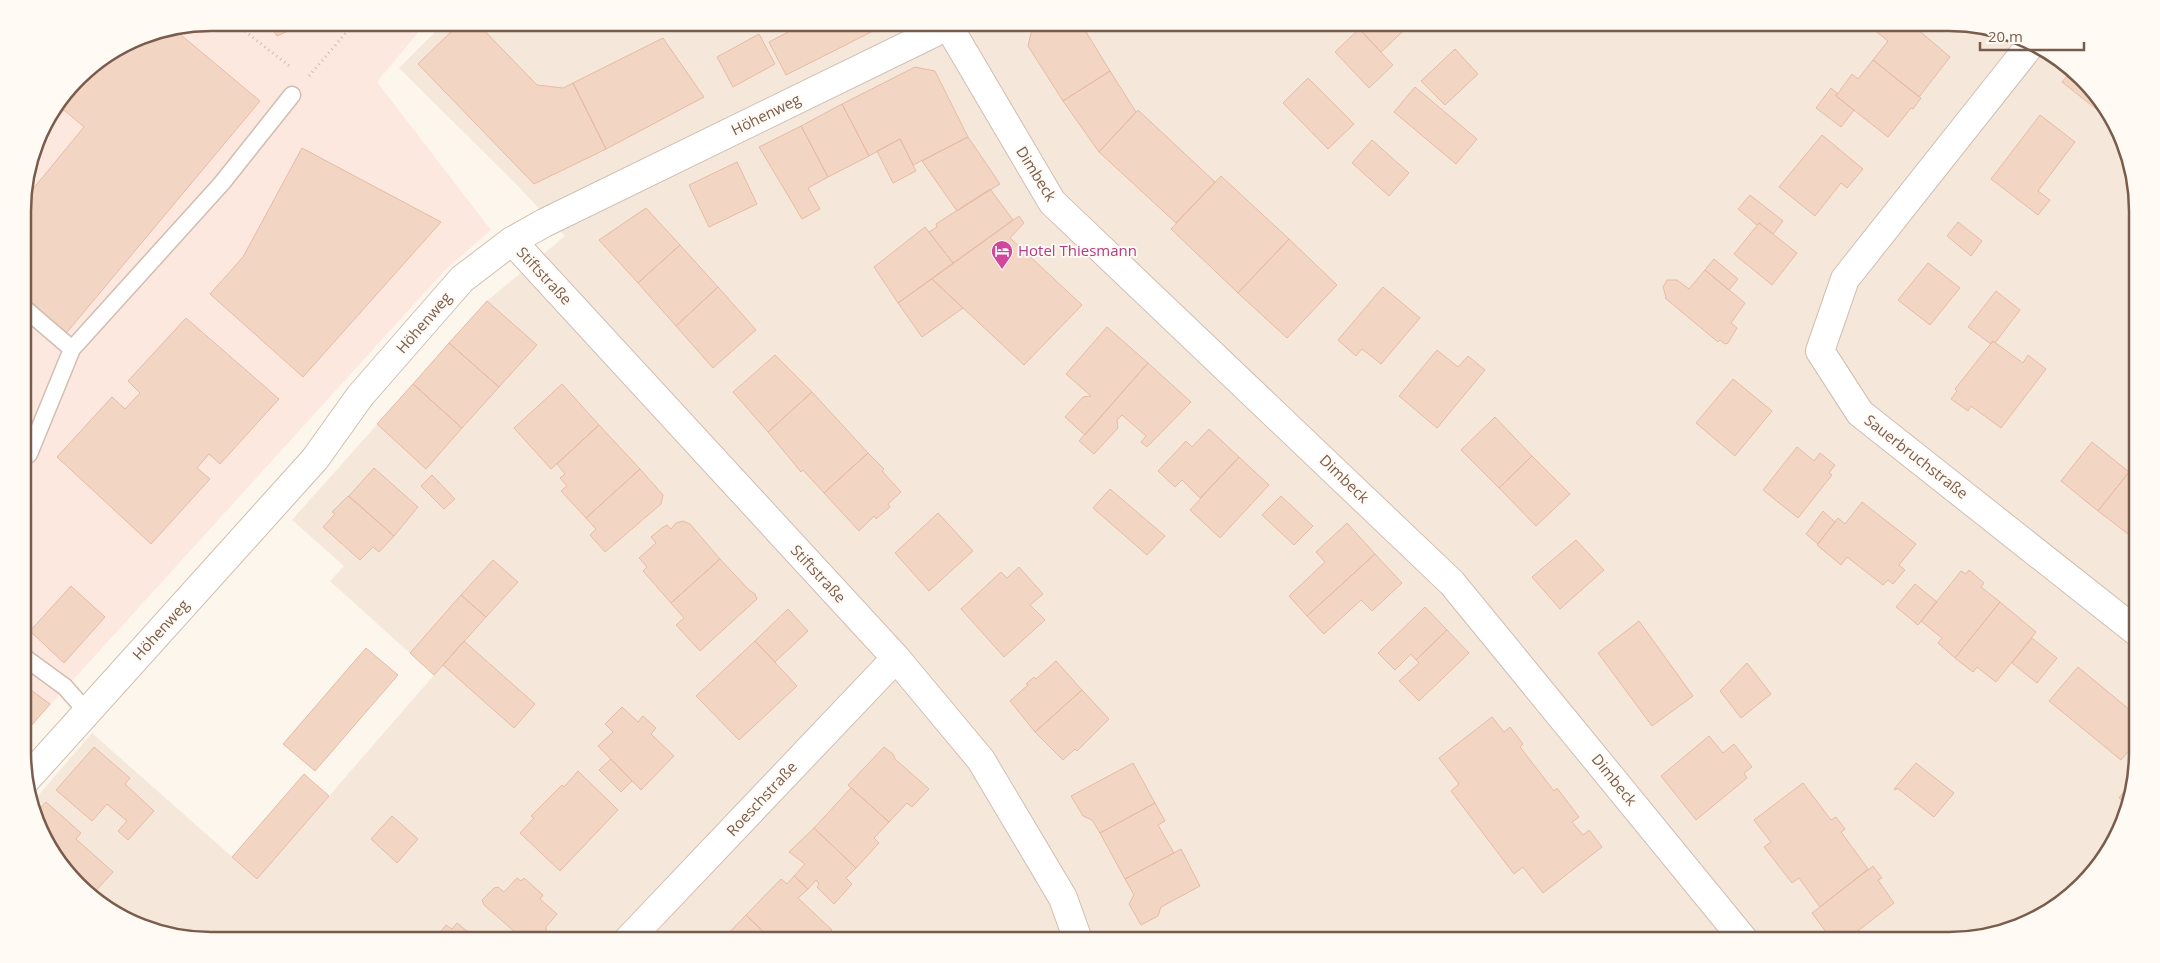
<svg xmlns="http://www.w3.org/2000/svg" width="2160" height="963" viewBox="0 0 2160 963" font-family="'Open Sans',sans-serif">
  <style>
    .residential { fill: #f5e8da }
    .commercial { fill: #fde8e0 }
    .building { fill: #f3d5c3; stroke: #e6bba3 }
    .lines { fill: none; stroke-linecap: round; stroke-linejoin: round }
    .lane-casing { stroke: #d1beb0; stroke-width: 19 }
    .street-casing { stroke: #d1beb0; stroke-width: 30 }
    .path { stroke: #d9b8a5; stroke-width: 3; stroke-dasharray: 1 4; stroke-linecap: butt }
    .lane { stroke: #fff; stroke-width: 16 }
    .street { stroke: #fff; stroke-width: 28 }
    .labels { text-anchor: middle; stroke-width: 4; stroke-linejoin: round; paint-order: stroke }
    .street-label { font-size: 15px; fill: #7a5c4d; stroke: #fffaf3 }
    .hotel-label { font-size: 15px; fill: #b23c85; stroke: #fffaf3; text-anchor: start }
    .rim { fill: none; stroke: #7a5c4d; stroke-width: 2.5 }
  </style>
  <rect width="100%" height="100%" fill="#fdf6ec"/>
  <path class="residential" d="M444 23H1949L2021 37 2064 62 2099 97 2123 139 2136 187 2137 752 2123 824 2098 867 2054 909 2010 930 1961 940H211L139 926 96 901 61 866 37 824 31 804 92 733 257 879 434 675 330 581 344 566 292 520 487 301 565 236 517 185 399 68Z"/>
  <path class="commercial" d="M211 23H426L377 82 491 230 445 270 24 734 23 199 42 128 87 70 139 37Z"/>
  <path class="building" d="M267 22H308L277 36Z
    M461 22H476L537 85 563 88 573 83 606 149 534 184 418 64Z
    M807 22H891L786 75 769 42Z
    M1041 22H1080L1110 71 1063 101 1028 46 1032 29Z
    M1367 22H1413L1381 52 1360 29Z
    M1909 22 1950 57 1919 97 1873 60 1888 41 1866 23Z
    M1909 22H1923L1918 29Z
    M1359 29 1393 65 1369 88 1335 52Z
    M175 30 260 101 63 337 23 304V201L84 127 64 110 39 141 42 128 87 70 139 37Z
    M759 34 775 64 733 87 717 57Z
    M663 38 704 97 606 149 573 83Z
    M1455 49 1478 74 1445 105 1421 81Z
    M1873 60 1921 98 1913 109 1911 108 1888 137 1836 96 1852 74 1858 79Z
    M915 67 935 71 968 137 913 165 900 139 869 156 842 104Z
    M2072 70 2099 97 2114 123 2062 82Z
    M1110 71 1136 112 1099 152 1063 101Z
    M1308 78 1354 124 1328 149 1283 103Z
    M1415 87 1477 139 1456 164 1394 112Z
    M1831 88 1837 93 1836 96 1854 110 1841 127 1816 108Z
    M842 104 869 156 828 177 801 126Z
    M1138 110 1215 182 1176 223 1099 152Z
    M2040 115 2075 142 2038 191 2050 200 2038 215 1991 179Z
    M801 126 828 177 808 188 820 209 802 219 759 147Z
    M1822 135 1863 169 1847 188 1841 183 1815 216 1779 187Z
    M968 137 1000 184 957 211 922 161Z
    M900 139 916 171 893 183 877 151Z
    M1372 140 1409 173 1389 196 1352 163Z
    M302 148 441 222 303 377 210 294 243 257Z
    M737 162 757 204 709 227 689 185Z
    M1221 176 1289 239 1238 293 1171 229Z
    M990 189 1013 220 953 263 929 232 937 227 936 224Z
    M1750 195 1783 221 1773 234 1759 223 1757 225 1738 209Z
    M646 208 680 245 638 283 599 240Z
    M1019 216 1024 223 1010 238 1082 305 1024 365 932 279Z
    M1958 222 1982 241 1971 256 1947 236Z
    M1759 223 1797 253 1772 285 1734 254Z
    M925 227 953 263 898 303 874 267Z
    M1289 239 1337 285 1287 338 1238 293Z
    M680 245 718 287 676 326 638 283Z
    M1714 259 1738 279 1729 290 1705 270Z
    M1928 263 1960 288 1930 325 1898 300Z
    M1705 270 1745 303 1731 323 1737 328 1728 343 1725 344 1720 340 1718 342 1665 298 1666 297 1663 287 1667 280H1677L1689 289Z
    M932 279 963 308 922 337 898 303Z
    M718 287 756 330 713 368 676 326Z
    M1383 287 1420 318 1381 364 1362 349 1356 356 1338 340Z
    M1996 291 2020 310 1995 343 1993 341 1991 344 1968 327Z
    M487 301 537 345 499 387 449 343Z
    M186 318 279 399 220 464 209 454 197 468 210 479 151 544 57 457 112 397 125 409 140 393 128 381Z
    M1107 327 1148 363 1085 435 1065 417 1083 397 1091 396 1066 374Z
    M1993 341 2023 363 2028 355 2046 369 2001 428 1971 406 1968 411 1951 399 1957 391 1955 389Z
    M449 343 499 387 462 428 413 384Z
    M1437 350 1458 367 1468 356 1485 370 1437 428 1399 396Z
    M775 355 812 392 768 432 733 392Z
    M1148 363 1191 402 1147 447 1141 442 1146 436 1122 415 1117 420 1118 428 1094 454 1079 441Z
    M1733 379 1772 411 1735 456 1696 423Z
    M413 384 462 428 426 469 377 424Z
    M562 384 599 425 551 469 514 428Z
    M812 392 868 453 824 493 803 470 801 472 768 432Z
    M1495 417 1532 456 1499 488 1461 450Z
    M599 425 640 469 586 518 561 491 567 486 560 478 565 474 557 464Z
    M1209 429 1239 457 1200 498 1182 480 1175 487 1158 471 1186 441 1192 447Z
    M2092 442 2129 472 2098 511 2061 481Z
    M1797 447 1814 461 1820 453 1835 465 1829 473 1832 475 1798 518 1763 490Z
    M868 453 884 469 882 471 901 492 888 504 890 507 876 519 874 516 859 531 824 493Z
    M1532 456 1570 494 1536 526 1499 488Z
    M1239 457 1269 485 1220 538 1190 510Z
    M374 468 418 507 394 536 349 496Z
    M640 469 663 495 661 504 605 552 590 535 596 529 586 518Z
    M2129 472 2137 478 2136 540 2098 511Z
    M432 475 455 499 444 509 421 486Z
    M1110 489 1165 536 1147 555 1093 508Z
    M348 496 394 536 379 552 373 547 360 560 323 527 335 514 332 512Z
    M1281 496 1313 526 1294 545 1262 515Z
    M1862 502 1916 544 1899 565 1905 570 1893 584 1888 580 1883 585 1847 557 1841 565 1817 545 1838 518 1845 524Z
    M1823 511 1835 522 1818 544 1806 534Z
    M938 513 973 551 929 591 895 553Z
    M683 521 690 524 720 559 671 603 643 571 647 567 639 558 656 543 651 537 663 527 667 525 671 529 676 523Z
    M1347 523 1375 554 1307 616 1289 596 1325 562 1316 552Z
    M1576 540 1604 570 1560 609 1532 577Z
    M1375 554 1402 583 1372 611 1361 600 1324 634 1307 616Z
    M720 559 748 589 755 594 757 599 700 651 676 625 684 618 671 603Z
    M493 560 518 582 486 617 461 595Z
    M1019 567 1043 594 1030 605 1045 620 1004 657 961 609 1001 572 1007 578Z
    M1969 570 1984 583 1981 587 2000 602 1955 658 1938 643 1942 638 1921 621 1961 571 1966 574Z
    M1915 584 1937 602 1918 625 1896 607Z
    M71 586 105 617 64 663 30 631Z
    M461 595 486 617 434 675 410 653Z
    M2000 602 2036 632 1996 682 1977 667 1973 672 1955 658Z
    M1425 607 1447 630 1416 660 1411 654 1395 670 1378 653Z
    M788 609 808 631 775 662 755 641Z
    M1639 621 1693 696 1652 726 1598 653Z
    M1447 630 1469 653 1419 701 1399 681 1419 663 1416 660Z
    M2032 638 2057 658 2037 683 2012 663Z
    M464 641 535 704 514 728 443 665Z
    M755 641 797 686 739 740 696 696Z
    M366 648 398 675 315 771 283 744Z
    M1056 661 1082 690 1035 732 1010 701 1028 685 1026 684 1034 677 1036 679Z
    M1747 663 1771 694 1741 718 1720 691Z
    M2078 667 2137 716V741L2121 760 2049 701Z
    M24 685 50 704 24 734Z
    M1082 690 1109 719 1077 751 1075 749 1063 760 1035 732Z
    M622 707 638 722 643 716 656 728 651 734 674 756 641 790 598 746 613 732 605 724Z
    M1492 717 1504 732 1510 727 1523 744 1520 747 1554 791 1557 788 1579 817 1572 822 1583 835 1589 830 1602 847 1543 893 1523 867 1514 874 1451 791 1459 784 1439 758Z
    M1709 736 1723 753 1734 744 1752 767 1744 773 1747 778 1696 820 1661 776Z
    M94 747 130 778 125 784 154 811 128 840 118 831 127 821 107 804 92 821 56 790Z
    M884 747 893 754 895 759 929 789 912 807 907 803 889 822 848 785Z
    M611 759 632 781 621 792 599 770Z
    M1133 763 1155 803 1100 833 1092 820 1083 816 1071 796Z
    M1916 763 1954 793 1934 817 1897 788 1896 790 1894 789Z
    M578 771 618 810 560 871 520 833 534 818 531 816 562 785 564 787Z
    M304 774 329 796 257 879 232 857Z
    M2132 781 2127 804 2119 798Z
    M1803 783 1831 820 1836 817 1845 829 1841 832 1868 869 1820 907 1799 878 1792 883 1764 847 1771 842 1754 820Z
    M851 788 889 822 874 838 879 843 856 868 814 828Z
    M46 802 81 833 76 839 113 872 91 896 61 866 37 824 34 815Z
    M1155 803 1165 821 1158 825 1174 853 1125 879 1100 833Z
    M392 816 418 839 397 863 371 839Z
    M814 828 856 868 846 878 852 884 834 904 817 887 819 884 816 880 808 889 794 876 805 864 789 852Z
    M1181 849 1200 886 1161 907 1158 916 1141 925 1129 904 1134 895 1125 879Z
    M1873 866 1882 878 1878 880 1894 903 1846 940H1832L1812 913Z
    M794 876 808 889 798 898 832 930 822 940H772L746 915 781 879 787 884Z
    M517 878 521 881 524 878 543 895 540 899 557 914 546 927 547 935 542 940H524L484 905 482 900 494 888 498 887 504 892Z
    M746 915 772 940H722Z
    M457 923 478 940H434L446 925 452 929Z
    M1257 935 1258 940H1230Z"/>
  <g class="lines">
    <g class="lane-casing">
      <path id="lane" d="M23 307 72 349
        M23 453 29 454 72 349 222 183 292 95
        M24 657 65 687 87 712"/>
    </g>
    <g class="street-casing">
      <path id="street" d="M946 22 1052 202 1452 583 1744 940
        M2032 43 1845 279 1820 351 1860 413 2137 632
        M512 241 896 658 981 760 1063 898 1078 940
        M25 781 315 459 360 396 462 279 512 241 544 223 956 22
        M628 940 896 658"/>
    </g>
    <path class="path" d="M233 22 292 68
      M309 76 345 34 362 22"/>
    <use href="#lane" class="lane"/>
    <use href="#street" class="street"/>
  </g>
  <defs>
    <g id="hotel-pin" transform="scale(1.125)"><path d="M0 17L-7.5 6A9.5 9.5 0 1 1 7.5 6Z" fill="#d1479c" stroke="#fffaf3"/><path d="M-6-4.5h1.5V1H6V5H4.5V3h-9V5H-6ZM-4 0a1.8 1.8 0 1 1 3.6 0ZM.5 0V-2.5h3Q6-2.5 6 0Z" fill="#fff"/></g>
  </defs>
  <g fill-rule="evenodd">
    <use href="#hotel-pin" x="1002" y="251"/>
  </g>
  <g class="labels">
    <g class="street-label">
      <text transform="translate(766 115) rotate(-26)" y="5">Höhenweg</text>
      <text transform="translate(1036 174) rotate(58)" y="5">Dimbeck</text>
      <text transform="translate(544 276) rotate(47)" y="5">Stiftstraße</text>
      <text transform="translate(424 323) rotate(-49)" y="5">Höhenweg</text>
      <text transform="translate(1916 457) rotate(38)" y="5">Sauerbruchstraße</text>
      <text transform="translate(1344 479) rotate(44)" y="5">Dimbeck</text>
      <text transform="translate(818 574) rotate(47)" y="5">Stiftstraße</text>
      <text transform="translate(161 630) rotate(-48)" y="5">Höhenweg</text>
      <text transform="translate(1614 780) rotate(51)" y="5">Dimbeck</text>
      <text transform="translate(762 799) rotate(-47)" y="5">Roeschstraße</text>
    </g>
    <g class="hotel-label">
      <text x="1018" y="256">Hotel Thiesmann</text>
    </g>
  </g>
  <path d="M0 0H2160V963H0ZM211 31H1949A180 180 0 0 1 2129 211V752A180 180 0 0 1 1949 932H211A180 180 0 0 1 31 752V211A180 180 0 0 1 211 31Z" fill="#fffaf3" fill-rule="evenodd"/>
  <path class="rim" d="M211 31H1949A180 180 0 0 1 2129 211V752A180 180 0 0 1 1949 932H211A180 180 0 0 1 31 752V211A180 180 0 0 1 211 31Z"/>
  <path d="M1980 42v8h104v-8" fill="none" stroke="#7a5c4d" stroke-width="2.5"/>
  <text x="1988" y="42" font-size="15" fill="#7a5c4d" stroke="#fffaf3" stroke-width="4" paint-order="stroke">20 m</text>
</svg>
